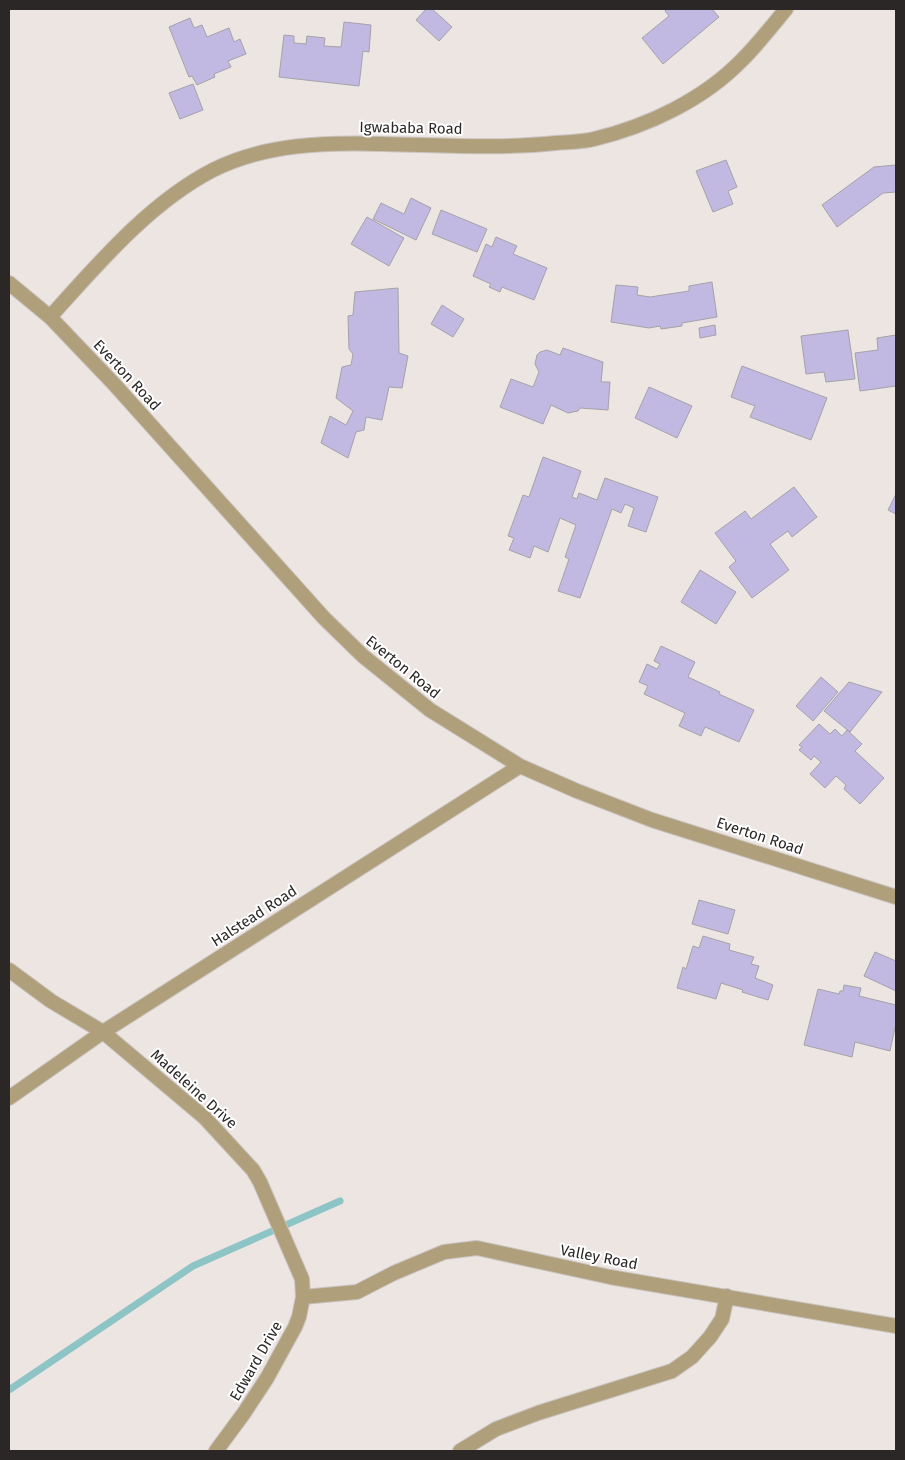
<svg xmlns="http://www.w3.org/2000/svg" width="905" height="1460" viewBox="0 0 905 1460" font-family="'Fira Sans',sans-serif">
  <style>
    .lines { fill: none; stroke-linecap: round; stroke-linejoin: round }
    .stream { stroke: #8dc4c5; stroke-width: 7 }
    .building { fill: #c1b9e2; stroke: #a4a2a9 }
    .minor-casing { stroke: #c9c3bf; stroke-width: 16 }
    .minor { stroke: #b09f7b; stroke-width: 14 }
    .labels { text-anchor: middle; stroke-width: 4; stroke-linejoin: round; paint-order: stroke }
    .street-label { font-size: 15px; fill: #2a2726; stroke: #fff }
  </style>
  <rect width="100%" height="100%" fill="#ece5e1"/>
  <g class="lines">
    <path class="stream" d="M9 1390 193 1266 340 1201"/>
  </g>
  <path class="building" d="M426 9H432L452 27 439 41 416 20Z
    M667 9H712L719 17 663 64 642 38 669 16 665 11Z
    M190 18 194 28 202 25 207 37 229 28 234 42 240 39 246 54 228 61 231 67 214 74 215 77 197 85 192 76 189 77 169 27Z
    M344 22 371 25 369 52 363 51 359 86 279 77 284 35 294 36V43L306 44 307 36 325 38 324 46 341 47Z
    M193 84 203 110 180 119 169 93Z
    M726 160 737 187 728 191 733 204 713 212 696 171Z
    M896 165V192L883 193 837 227 822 205 874 167Z
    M411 198 431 208 416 240 373 219 381 203 404 214Z
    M441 210 487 229 477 252 432 234Z
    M367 217 404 238 389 266 351 244Z
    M496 237 517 246 513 254 547 268 534 300 502 287 500 292 489 287 491 284 473 276 486 244 492 247Z
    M712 282 717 317 682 323V326L661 329 660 326 649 328 611 322 616 285 638 287 637 295 650 297 689 291V286Z
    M398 288 399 353 408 356 402 388 389 387 382 420 366 417 364 430 356 432 348 458 321 443 330 416 346 425 353 411 336 398 342 367 351 365 353 354 349 349 348 316 353 315 355 292Z
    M442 305 464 319 453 337 431 324Z
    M715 325 716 335 700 338 699 328Z
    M848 330 855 379 826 382 824 372 806 374 801 336Z
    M896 335V386L860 391 855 353 878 350 877 338Z
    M563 348 603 362 601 382H610L608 410 580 408 578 411 568 413 551 405 543 424 500 407 511 379 533 387 539 372 535 364 537 355 540 352 547 350 560 355Z
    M742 366 827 398 811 440 750 417 755 406 731 397Z
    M649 387 692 406 677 438 635 418Z
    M543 457 581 471 572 497 577 499 579 493 597 500 605 478 658 497 646 532 628 526 634 508 625 504 621 513 612 509 580 598 558 591 569 559 565 557 576 525 560 518 548 552 534 546 530 558 509 550 514 538 508 536 523 495 529 497Z
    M794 487 817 517 792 537 788 531 770 544 789 570 752 598 729 567 736 561 715 533 745 511 751 519Z
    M896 494V514L888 510Z
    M700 570 736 592 716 624 681 602Z
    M661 646 695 662 688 677 720 692 719 694 754 710 739 742 705 727 701 736 679 726 685 713 644 694 648 686 639 682 647 664 657 669 660 664 654 661Z
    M821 677 838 692 813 721 796 706Z
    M849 682 882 692 850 732 824 711Z
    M819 724 830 734 835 729 842 736 847 730 862 744 855 751 884 778 860 804 844 789 846 785 836 776 825 788 810 774 821 762 814 756 811 760 799 750 802 747 799 745Z
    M699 900 735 910 728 934 692 924Z
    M703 936 730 944 729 950 754 957 751 964 759 966 755 978 773 985 768 1000 742 992 743 990 721 983 716 999 677 988 683 967 686 969 693 946 699 948Z
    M875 952 896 961V991L864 976Z
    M844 985 861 988 859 996 896 1005V1023L890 1051 855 1042 852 1057 804 1045 818 989 839 994 840 991H843Z"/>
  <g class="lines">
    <g class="minor-casing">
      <path id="minor" d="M9 283 50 317 114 384 324 618 363 656 430 710 520 766 577 791 652 820 896 897
        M50 317C97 265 149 203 213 170 264 144 326 142 383 144 440 145 499 149 556 143 569 142 582 142 594 139 648 126 703 100 742 60 758 44 772 26 786 9
        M9 970 51 1001 103 1032 205 1118 253 1170 260 1182 286 1242 302 1279 303 1297 299 1317 295 1327 267 1378 244 1413 216 1451
        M9 1098 103 1032 520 766
        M303 1297 357 1292 394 1273 444 1252 477 1248 610 1277 896 1326
        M460 1451 496 1429 538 1413 672 1371 692 1357 710 1337 722 1319 727 1296"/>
    </g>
    <use href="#minor" class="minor"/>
  </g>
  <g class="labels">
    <g class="street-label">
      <text transform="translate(411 128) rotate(1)" y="5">Igwababa Road</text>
      <text transform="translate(127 375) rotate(47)" y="5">Everton Road</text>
      <text transform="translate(403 667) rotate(39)" y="5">Everton Road</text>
      <text transform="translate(760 836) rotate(18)" y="5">Everton Road</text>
      <text transform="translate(254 916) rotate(-33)" y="5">Halstead Road</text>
      <text transform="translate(194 1089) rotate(42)" y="5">Madeleine Drive</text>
      <text transform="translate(599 1257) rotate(11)" y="5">Valley Road</text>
      <text transform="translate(256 1361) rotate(-60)" y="5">Edward Drive</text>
    </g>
  </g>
  <rect width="905" height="1460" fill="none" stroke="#2a2726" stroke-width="20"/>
</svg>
